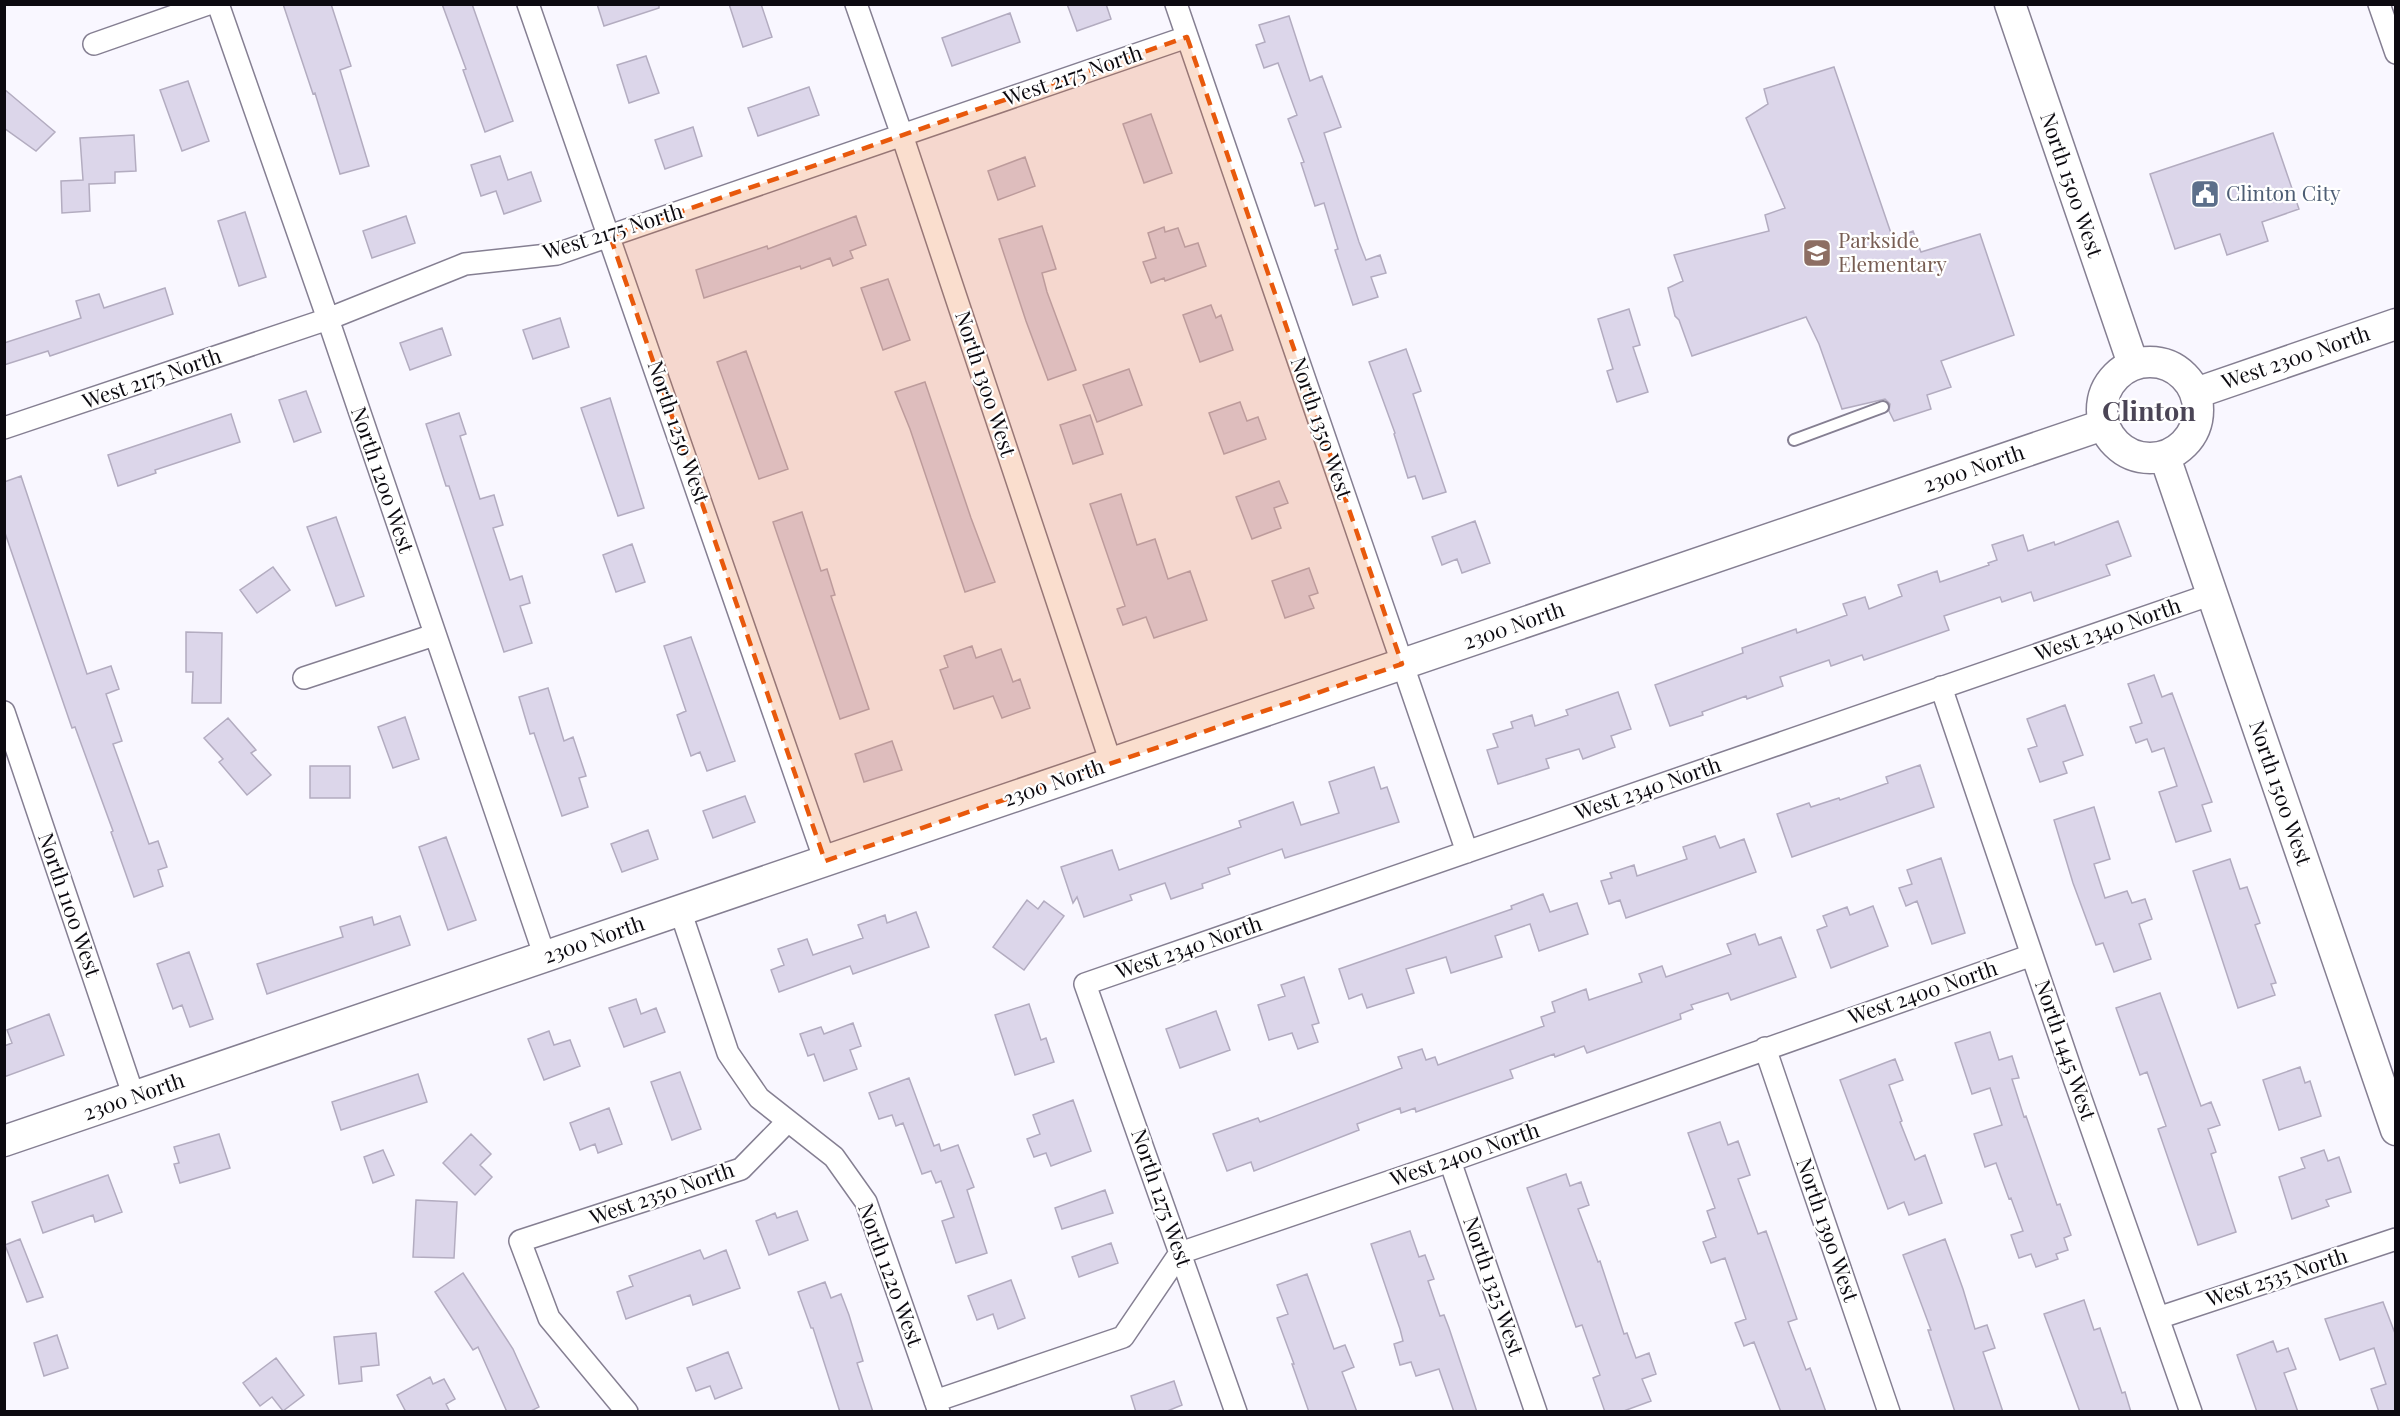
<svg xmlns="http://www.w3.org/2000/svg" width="2400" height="1416" viewBox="0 0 2400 1416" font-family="'Playfair Display',serif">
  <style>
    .building { fill: #dcd6ea; stroke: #b3acc0; stroke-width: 1.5 }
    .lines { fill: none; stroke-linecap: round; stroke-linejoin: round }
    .lane-casing { stroke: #857f92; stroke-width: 14 }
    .street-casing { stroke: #857f92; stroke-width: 24 }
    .secondary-casing { stroke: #857f92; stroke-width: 33 }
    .lane { stroke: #fff; stroke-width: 10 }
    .street { stroke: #fff; stroke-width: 21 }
    .secondary { stroke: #fff; stroke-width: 30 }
    .marked { fill: #e8590c; fill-opacity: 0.2; stroke: #e8590c; stroke-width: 4.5; stroke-dasharray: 12 8; stroke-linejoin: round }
    .labels { text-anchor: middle; stroke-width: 4.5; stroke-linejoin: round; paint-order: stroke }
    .street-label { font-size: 21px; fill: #0c0a10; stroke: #fff }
    .service-label { font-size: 21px; fill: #4e5e75; stroke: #fff; text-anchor: start }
    .education-label { font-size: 21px; fill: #785e54; stroke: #fff; text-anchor: start }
    .district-label { font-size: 27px; font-weight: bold; fill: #4b4556; stroke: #fff }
  </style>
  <rect width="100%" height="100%" fill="#f9f7ff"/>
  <path class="building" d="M283 4H331L351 66 340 70 369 166 340 174 315 93 313 94Z
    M442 4H472L513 121 485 132 463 70 466 69Z
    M597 4H659V8L604 26Z
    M729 4H761L772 37 743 47Z
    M1067 4H1106L1111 19 1077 31Z
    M1010 13 1020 42 952 66 942 38Z
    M1289 16 1310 81 1322 76 1341 127 1324 133 1359 242 1366 260 1380 255 1386 273 1371 277 1378 297 1353 305 1335 250 1338 249 1324 203 1315 206 1301 163 1304 162 1288 119 1297 115 1278 63 1264 68 1256 45 1265 42 1259 25Z
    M646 56 659 93 629 103 617 65Z
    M1834 67 1893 239 1913 231 1921 252 1980 234 2014 335 1941 361 1951 387 1927 395 1931 409 1894 421 1889 411 1890 404 1885 399 1842 409 1819 344 1806 317 1692 356 1679 320 1675 316 1668 288 1683 281 1674 255 1769 231 1765 215 1785 208 1746 118 1768 104 1764 89Z
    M188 81 209 141 182 151 160 90Z
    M809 87 819 115 758 136 748 108Z
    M4 89 55 132 36 151 4 128Z
    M1151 114 1172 173 1144 183 1123 124Z
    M693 127 702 156 665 169 655 140Z
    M2273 133 2299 209 2262 222 2268 241 2227 255 2220 234 2175 249 2150 174Z
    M134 135 136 171 115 172V183L89 184 90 211 62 213 61 181 83 180 80 138Z
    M500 156 508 180 531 172 541 201 504 214 496 191 481 196 471 165Z
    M1025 157 1035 186 998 200 988 171Z
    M245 212 266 277 239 286 218 221Z
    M406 216 415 243 372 258 363 231Z
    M856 216 866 245 850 251 853 258 833 266 830 258 801 269 800 266 704 298 696 270 767 246 768 249Z
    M1042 226 1056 269 1042 273 1047 292 1076 370 1048 380 1026 321 999 239Z
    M1164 227 1165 232 1178 228 1185 247 1198 243 1206 266 1165 281 1164 278 1151 283 1143 262 1156 258 1148 233Z
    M888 279 910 340 883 350 861 288Z
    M165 288 173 314 50 356 48 351 4 365V343L81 318 76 301 99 294 104 308Z
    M1211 305 1216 318 1221 315 1233 350 1200 362 1183 315Z
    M1629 309 1640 345 1633 347 1648 392 1617 402 1607 371 1613 369 1598 319Z
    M560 318 569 347 533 359 523 330Z
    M442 328 451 355 410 370 400 343Z
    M1406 349 1421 391 1413 394 1446 492 1423 499 1415 476 1408 478 1394 434 1395 433 1369 362Z
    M746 351 788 469 759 479 717 362Z
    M1129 369 1142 405 1097 422 1083 385Z
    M925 382 971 518 995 582 965 592 910 429 895 392Z
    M306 391 321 432 294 442 279 400Z
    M610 398 644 508 618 516 581 408Z
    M1240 402 1247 421 1258 417 1266 439 1224 454 1209 413Z
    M459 413 466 434 460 436 480 499 494 495 503 525 493 528 510 580 522 576 530 603 520 606 532 643 504 652 449 486H446L426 424Z
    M231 414 240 442 155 470 156 473 118 486 108 455Z
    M1090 415 1103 454 1073 464 1060 425Z
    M21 476 87 674 111 666 119 689 106 694 122 741 113 744 149 844 158 841 167 867 158 870 163 886 134 897 111 832 113 831 75 727 72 728 4 530V482Z
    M1279 481 1288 503 1274 508 1281 528 1252 539 1236 497Z
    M1121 494 1137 545 1155 539 1168 579 1190 571 1207 620 1154 638 1146 617 1123 625 1117 609 1125 606 1090 504Z
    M802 512 821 571 827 569 835 595 831 596 869 709 840 719 773 522Z
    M336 517 364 596 336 606 307 527Z
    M1475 521 1490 563 1462 573 1457 559 1442 565 1432 537Z
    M2118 521 2131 556 2106 565 2110 575 2034 601 2031 592 2002 602 2000 597 1944 616 1949 630 1864 660 1862 655 1831 666 1829 660 1780 677 1783 686 1747 699 1746 696 1702 712 1703 715 1670 726 1655 685 1743 653 1742 648 1796 629 1797 633 1847 615 1843 604 1865 597 1869 609 1902 596 1898 585 1937 571 1940 582 1989 565 1988 563 1997 560 1992 545 2023 535 2028 551 2054 542 2055 545Z
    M632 544 645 582 616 592 603 555Z
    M273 567 290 590 257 613 240 590Z
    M1309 568 1318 593 1309 596 1314 608 1285 618 1272 581Z
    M186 632 222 633 221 703H192L193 672H186Z
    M691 637 735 761 707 771 700 752 691 756 677 715 686 711 664 646Z
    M972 646 976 658 1001 649 1013 682 1020 679 1030 708 1002 718 993 696 954 709 940 670 948 667 944 656Z
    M2154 675 2162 697 2172 693 2212 802 2202 805 2211 831 2176 842 2159 792 2177 786 2164 748 2152 752 2147 739 2136 743 2130 727 2142 723 2128 684Z
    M548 688 564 741 573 737 586 776 579 778 588 807 562 816 534 733 530 734 519 697Z
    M1618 692 1631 729 1611 736 1615 747 1583 759 1579 749 1546 759 1549 768 1498 784 1487 750 1498 747 1493 734 1513 728 1511 722 1532 715 1535 726 1568 715 1566 710Z
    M2065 705 2083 755 2063 762 2067 773 2040 782 2028 749 2037 746 2027 719Z
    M405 717 419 759 393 768 378 727Z
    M228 718 256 750 251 753 271 775 247 795 219 762 223 759 204 738Z
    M892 741 902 770 864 782 855 754Z
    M1920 765 1934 807 1792 857 1777 814 1809 803 1811 807 1839 798 1840 800 1888 783 1886 777Z
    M310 766H350V798H310Z
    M1374 767 1381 789 1387 787 1399 822 1285 858 1282 849 1228 868 1230 874 1202 884 1203 888 1171 899 1165 883 1130 895 1132 900 1084 917 1077 897 1073 903 1061 867 1112 850 1119 870 1241 827 1239 821 1293 802 1301 825 1339 813 1329 782Z
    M745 796 755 822 713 838 703 811Z
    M2094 807 2110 859 2094 864 2105 898 2127 891 2132 903 2145 899 2152 919 2139 924 2151 959 2114 972 2103 943 2096 945 2073 883 2054 820Z
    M648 830 658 859 622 872 611 844Z
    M1715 836 1720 848 1744 839 1756 872 1626 918 1620 900 1609 904 1601 881 1612 878 1610 873 1634 865 1637 876 1687 859 1683 847Z
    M446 837 476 920 448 930 419 847Z
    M1941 858 1965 933 1932 944 1917 901 1906 906 1899 888 1912 884 1907 870Z
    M2230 859 2240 889 2247 887 2260 923 2255 925 2276 983 2271 984 2275 995 2238 1008 2193 871Z
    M1543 894 1550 912 1577 903 1588 934 1539 951 1530 924 1495 936 1502 957 1451 973 1446 957 1406 969 1414 993 1367 1008 1362 994 1349 999 1339 969 1512 909 1511 906Z
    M1027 900 1038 909 1044 901 1064 916 1024 970 993 947Z
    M1873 906 1888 946 1831 968 1817 930 1827 926 1823 916 1847 907 1850 915Z
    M916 912 929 947 853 974 850 966 779 992 771 970 784 965 778 949 807 939 813 955 863 938 858 925 885 915 887 923Z
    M400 916 410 945 267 994 257 964 343 937 340 927 372 917 374 925Z
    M1755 934 1759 945 1781 937 1796 977 1731 1000 1728 993 1691 1005 1693 1009 1680 1014 1681 1019 1587 1053 1584 1046 1555 1057 1554 1054 1510 1070 1513 1078 1416 1112 1415 1108 1401 1113 1400 1108 1357 1124 1359 1130 1254 1171 1251 1162 1227 1171 1213 1134 1258 1118 1260 1122 1402 1068 1398 1057 1422 1049 1426 1060 1435 1057 1438 1065 1544 1026 1541 1017 1555 1012 1552 1002 1586 989 1589 1000 1642 982 1639 974 1662 966 1666 977 1731 954 1727 944Z
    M189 952 213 1019 190 1027 182 1005 173 1009 157 964Z
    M1304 977 1319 1023 1312 1025 1318 1042 1298 1049 1292 1033 1269 1040 1258 1005 1285 996 1281 985Z
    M2160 993 2201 1106 2211 1102 2220 1125 2208 1129 2216 1152 2211 1154 2236 1232 2198 1245 2158 1129 2166 1126 2147 1072 2140 1075 2116 1008Z
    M636 999 641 1014 656 1008 665 1032 624 1047 609 1008Z
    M1029 1004 1041 1040 1046 1038 1054 1062 1015 1075 995 1015Z
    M1216 1011 1230 1050 1180 1068 1166 1029Z
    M49 1014 64 1055 4 1077V1046L12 1043 7 1030Z
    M853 1023 861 1046 850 1050 857 1069 824 1081 814 1054 808 1056 800 1034 821 1027 824 1034Z
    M549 1031 554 1045 570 1040 580 1066 544 1080 528 1039Z
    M1990 1032 1999 1060 2012 1056 2019 1078 2012 1079 2024 1117 2026 1116 2057 1205 2060 1204 2071 1235 2064 1238 2068 1250 2056 1254 2058 1259 2036 1267 2031 1254 2019 1258 2011 1235 2023 1231 2011 1198 2009 1199 1996 1163 1985 1167 1974 1134 2002 1125 1990 1088 1972 1094 1955 1043Z
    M1895 1059 1903 1080 1889 1085 1902 1121 1900 1122 1915 1160 1925 1155 1942 1203 1909 1215 1904 1202 1888 1209 1840 1080Z
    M2300 1067 2305 1083 2310 1081 2321 1116 2279 1130 2263 1080Z
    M680 1072 701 1129 672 1140 651 1082Z
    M418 1074 427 1102 341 1130 332 1102Z
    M909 1078 934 1146 939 1144 941 1151 958 1145 974 1187 967 1190 987 1253 956 1263 942 1221 954 1217 941 1181 936 1183 931 1171 922 1174 903 1123 896 1126 892 1115 879 1119 869 1093Z
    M1073 1100 1091 1151 1051 1166 1046 1153 1034 1157 1027 1139 1040 1134 1033 1115Z
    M609 1108 622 1144 598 1153 595 1144 580 1150 570 1123Z
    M1720 1122 1728 1145 1738 1141 1750 1175 1738 1179 1758 1234 1766 1231 1797 1319 1788 1322 1806 1370 1810 1368 1826 1412H1781L1754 1342 1744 1346 1735 1323 1746 1319 1725 1258 1711 1263 1703 1242 1716 1237 1707 1211 1715 1208 1688 1133Z
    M219 1134 230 1168 180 1183 174 1164 179 1163 174 1147Z
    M471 1134 491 1154 480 1165 492 1177 475 1195 443 1163Z
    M383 1150 394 1175 373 1183 364 1157Z
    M2324 1150 2328 1161 2339 1157 2351 1192 2326 1200 2329 1206 2292 1219 2279 1177 2305 1168 2301 1158Z
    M1566 1174 1570 1186 1581 1182 1589 1205 1578 1209 1598 1262 1600 1261 1624 1334 1627 1333 1636 1358 1649 1353 1656 1374 1642 1379 1651 1401 1621 1412H1605L1593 1378 1600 1375 1582 1325 1576 1327 1527 1188Z
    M108 1175 122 1212 95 1222 93 1215 43 1233 32 1202Z
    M1105 1190 1113 1213 1062 1229 1055 1208Z
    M416 1200 457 1202 454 1258 413 1257Z
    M797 1211 808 1240 769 1255 756 1221 775 1213 777 1218Z
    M1410 1231 1419 1257 1425 1255 1434 1279 1428 1281 1440 1316 1444 1315 1449 1328 1477 1412H1454L1439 1369 1416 1376 1411 1362 1400 1365 1394 1344 1403 1341 1400 1329 1371 1244Z
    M20 1239 43 1297 27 1302 5 1245Z
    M1945 1239 1963 1289 1975 1329 1987 1325 1995 1348 1983 1352 2003 1412H1955L1928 1330H1931L1903 1255Z
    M1111 1243 1118 1263 1079 1277 1072 1257Z
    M700 1250 704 1259 726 1250 740 1288 693 1305 690 1295 626 1319 617 1292 633 1286 629 1276Z
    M463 1273 513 1349 539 1407 529 1412H507L478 1347 473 1350 435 1292Z
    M1307 1274 1334 1349 1345 1345 1354 1367 1342 1372 1357 1412H1309L1292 1364H1294L1277 1318 1288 1314 1277 1285Z
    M1011 1280 1025 1318 998 1329 993 1314 977 1320 968 1296Z
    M825 1282 831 1298 841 1294 849 1315 863 1361 857 1363 873 1412H840L813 1328H811L798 1292Z
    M2084 1300 2094 1330 2100 1328 2122 1393 2125 1392 2131 1412H2080L2044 1314Z
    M2383 1302 2396 1336V1412H2379L2371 1389 2386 1384 2374 1348 2340 1360 2325 1319Z
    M376 1333 379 1365 361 1367 362 1381 339 1384 334 1337Z
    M57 1335 68 1368 44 1376 34 1343Z
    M2273 1341 2277 1352 2288 1348 2296 1369 2284 1373 2298 1412H2257L2237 1355Z
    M728 1352 742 1388 715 1399 710 1386 696 1391 687 1368Z
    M276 1358 304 1395 283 1411 272 1397 260 1406 243 1383Z
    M430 1377 433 1384 444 1379 455 1399 446 1404 450 1412H406L397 1395Z
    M1174 1381 1182 1405 1165 1412H1136L1131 1396Z"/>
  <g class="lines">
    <g class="lane-casing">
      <path id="lane" d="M1794 440 1883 407"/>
    </g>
    <g class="street-casing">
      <path id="street" d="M218 4 328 319 545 957
        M528 4 825 861
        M856 4 902 135 1111 763
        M1176 4 1467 852
        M2379 4 2396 53
        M94 44 208 4
        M4 428 328 319 465 264 557 254 1187 37
        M304 678 434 635
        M1941 687 2073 1076 2191 1412
        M4 712 134 1097
        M680 910 728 1053 759 1098 834 1157 866 1202 939 1412
        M1765 1048 1889 1412
        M1450 1161 1536 1412
        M2158 1318 2396 1239
        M935 1401 1123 1337 1180 1253 1450 1161 2032 955
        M627 1412 549 1318 520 1241 741 1169 788 1121
        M1236 1412 1085 984 2212 594"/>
    </g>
    <g class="secondary-casing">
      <path id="secondary" d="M2010 4 2133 364
        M2102 410a48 48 0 1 1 96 0a48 48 0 1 1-96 0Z
        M2196 393 2396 324
        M2165 457 2396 1130
        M4 1141 2103 425"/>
    </g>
    <use href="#lane" class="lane"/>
    <use href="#street" class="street"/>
    <use href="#secondary" class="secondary"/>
  </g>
  <path class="marked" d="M1187 37 1402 664 825 861 610 236Z"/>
  <defs>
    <g id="civic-square" transform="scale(1.5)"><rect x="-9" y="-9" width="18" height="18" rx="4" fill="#5c6f8a" stroke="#fff"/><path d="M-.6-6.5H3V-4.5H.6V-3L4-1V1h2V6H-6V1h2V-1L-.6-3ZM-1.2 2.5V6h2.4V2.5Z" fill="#fff"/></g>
    <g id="school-square" transform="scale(1.5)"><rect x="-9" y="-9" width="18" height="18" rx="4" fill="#8d6e63" stroke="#fff"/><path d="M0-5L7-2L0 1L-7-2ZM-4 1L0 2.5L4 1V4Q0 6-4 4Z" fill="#fff"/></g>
  </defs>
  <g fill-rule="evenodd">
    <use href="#civic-square" x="2205" y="194"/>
    <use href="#school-square" x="1817" y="253"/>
  </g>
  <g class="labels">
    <g class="street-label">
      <text transform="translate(1073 76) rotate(-19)" y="7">West 2175 North</text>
      <text transform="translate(2071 185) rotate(71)" y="7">North 1500 West</text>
      <text transform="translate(613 232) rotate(-17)" y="7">West 2175 North</text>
      <text transform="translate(2296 358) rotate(-19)" y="7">West 2300 North</text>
      <text transform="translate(152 379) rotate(-19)" y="7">West 2175 North</text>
      <text transform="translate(985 384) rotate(72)" y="7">North 1300 West</text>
      <text transform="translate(1321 428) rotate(71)" y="7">North 1350 West</text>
      <text transform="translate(678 432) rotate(71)" y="7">North 1250 West</text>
      <text transform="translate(1974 469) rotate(-19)" y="7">2300 North</text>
      <text transform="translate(382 480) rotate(71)" y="7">North 1200 West</text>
      <text transform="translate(1514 626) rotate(-19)" y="7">2300 North</text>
      <text transform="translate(2108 630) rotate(-19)" y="7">West 2340 North</text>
      <text transform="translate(1054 783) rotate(-19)" y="7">2300 North</text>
      <text transform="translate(1648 789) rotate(-19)" y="7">West 2340 North</text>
      <text transform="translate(2280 793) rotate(71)" y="7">North 1500 West</text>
      <text transform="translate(69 905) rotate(71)" y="7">North 1100 West</text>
      <text transform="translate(594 940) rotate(-19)" y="7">2300 North</text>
      <text transform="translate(1189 948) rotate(-19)" y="7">West 2340 North</text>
      <text transform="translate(1923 993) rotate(-19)" y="7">West 2400 North</text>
      <text transform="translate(2065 1050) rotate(71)" y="7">North 1445 West</text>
      <text transform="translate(134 1097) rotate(-19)" y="7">2300 North</text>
      <text transform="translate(1465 1155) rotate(-19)" y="7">West 2400 North</text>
      <text transform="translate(662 1194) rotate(-19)" y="7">West 2350 North</text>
      <text transform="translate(1161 1198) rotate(71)" y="7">North 1275 West</text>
      <text transform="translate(1827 1230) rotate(71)" y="7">North 1390 West</text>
      <text transform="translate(890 1275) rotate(70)" y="7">North 1220 West</text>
      <text transform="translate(2277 1278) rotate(-18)" y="7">West 2535 North</text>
      <text transform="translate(1493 1286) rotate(71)" y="7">North 1325 West</text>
    </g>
    <g class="service-label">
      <text x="2226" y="201">Clinton City</text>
    </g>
    <g class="education-label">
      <text x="1838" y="248">Parkside<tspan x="1838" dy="24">Elementary</tspan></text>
    </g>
    <g class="district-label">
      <text x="2149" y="421">Clinton</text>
    </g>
  </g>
  <rect width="2400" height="1416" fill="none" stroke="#0c0a10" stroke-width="12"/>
</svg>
